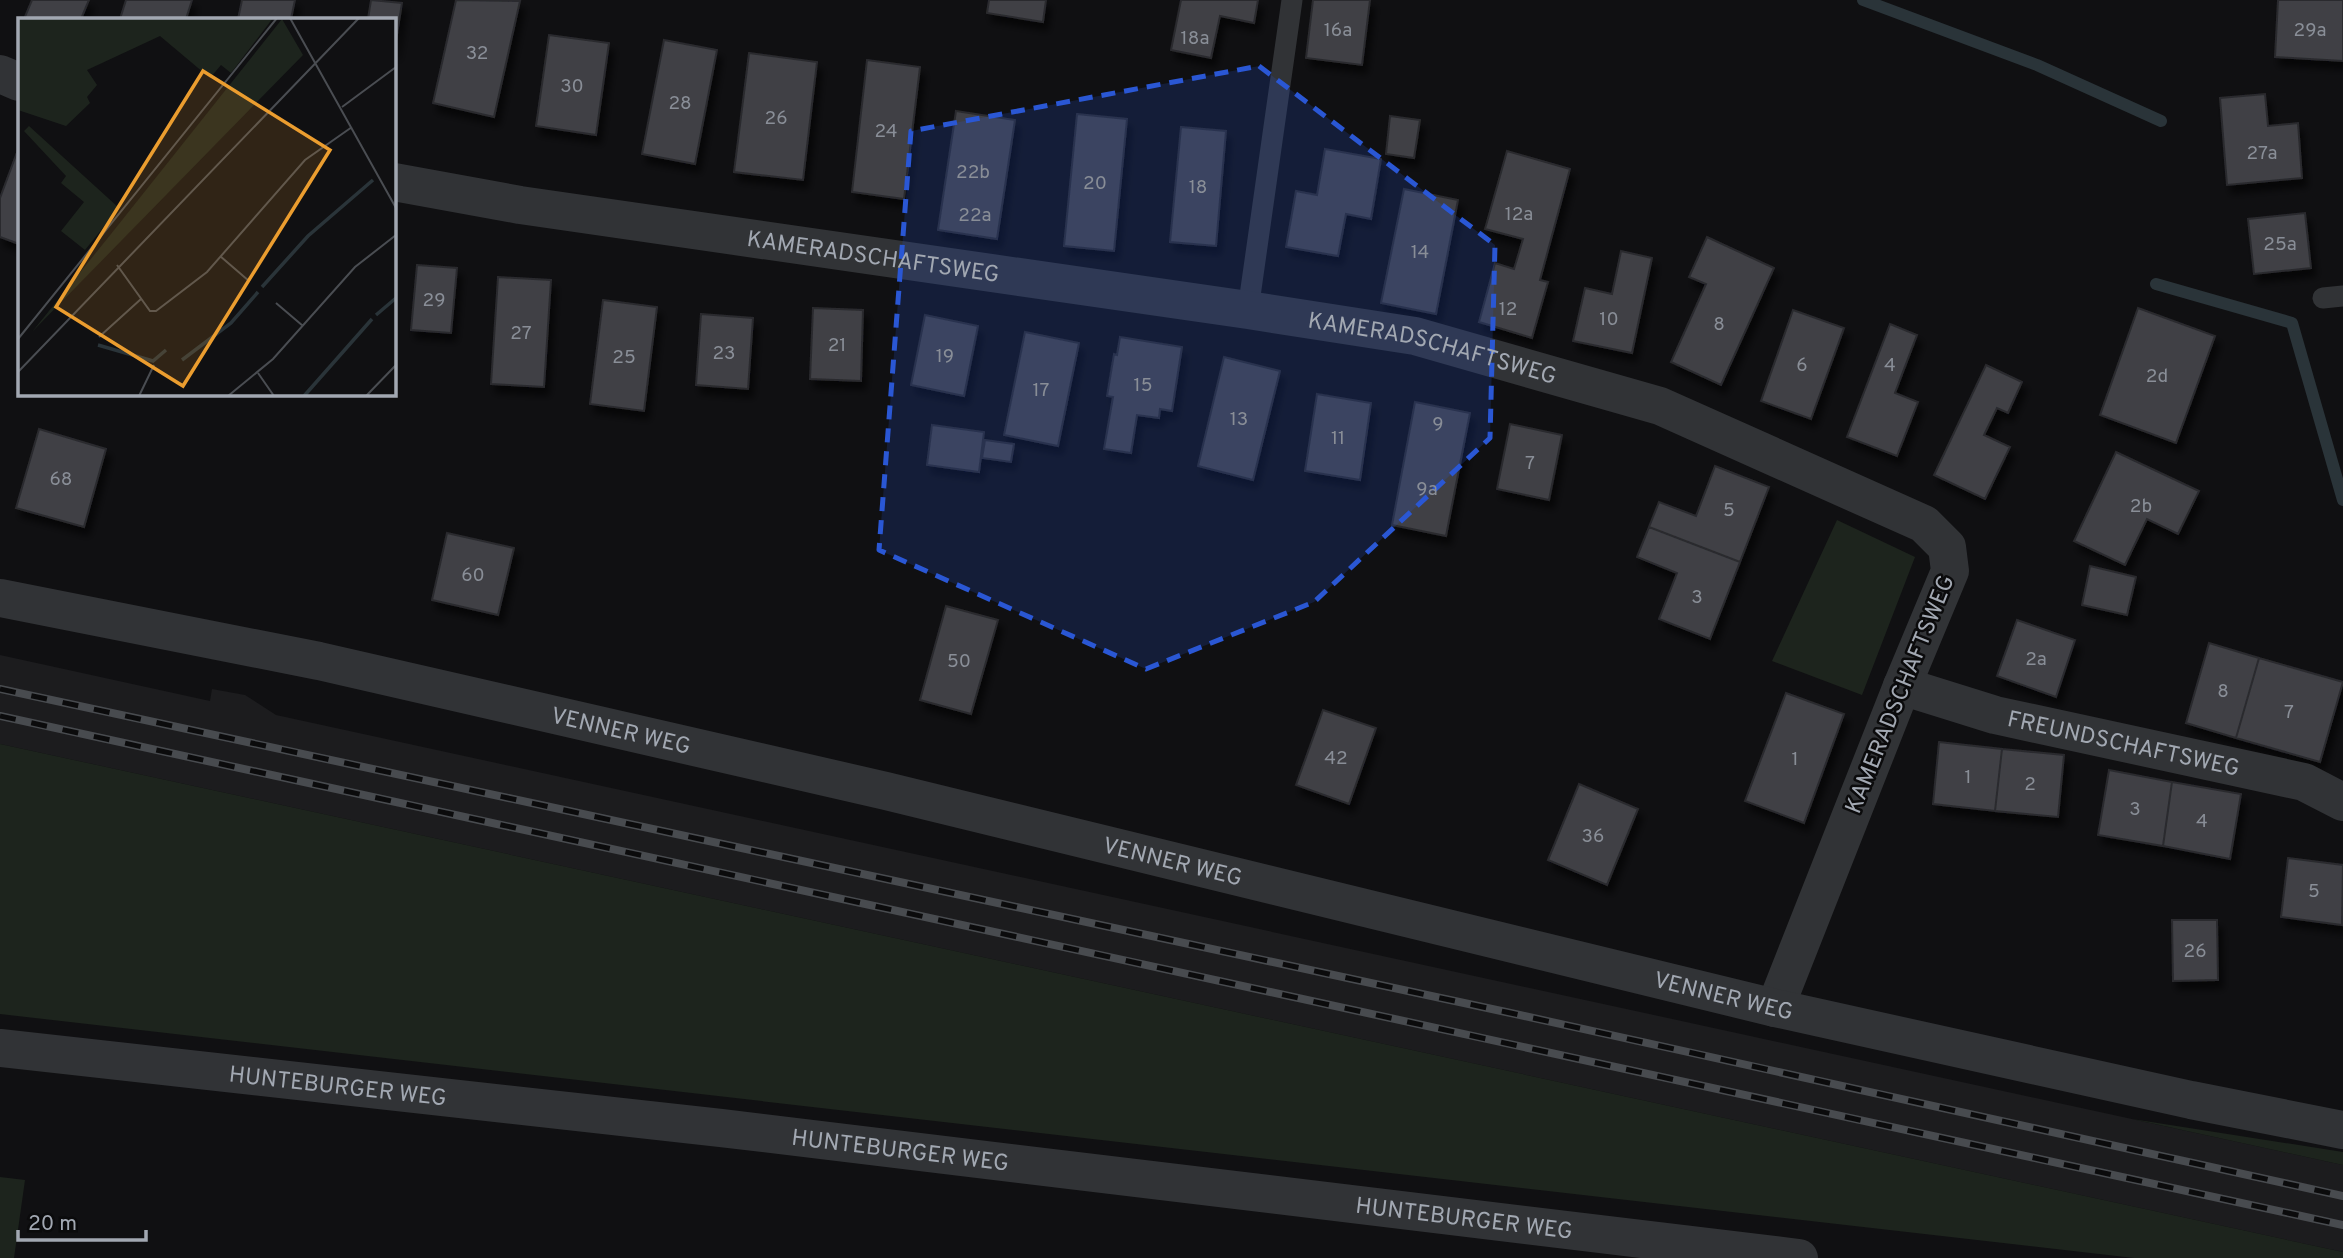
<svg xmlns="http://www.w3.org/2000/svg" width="2343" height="1258" viewBox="0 0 2343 1258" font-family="Overpass,sans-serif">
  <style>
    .built { fill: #1c1c1e }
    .green { fill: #1d241d }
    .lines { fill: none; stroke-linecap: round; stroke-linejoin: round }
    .stream { stroke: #2a3439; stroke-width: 12 }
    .building { fill: #3f4045; stroke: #2a2a2e; stroke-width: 2; filter: url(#shadow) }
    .service { stroke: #313336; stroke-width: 21 }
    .minor { stroke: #313336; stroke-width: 38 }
    .rail-casing { stroke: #484b4f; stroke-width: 8 }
    .rail { stroke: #0b0b0c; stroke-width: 5; stroke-dasharray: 16; stroke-linecap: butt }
    .marked { fill: #2a57d4; fill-opacity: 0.2; stroke: #2a57d4; stroke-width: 5; stroke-dasharray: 14 9; stroke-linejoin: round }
    .labels { text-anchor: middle; stroke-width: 5; stroke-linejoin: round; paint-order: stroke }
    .number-label { font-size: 19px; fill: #898e97 }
    .street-label { font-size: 23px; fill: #a2a8b2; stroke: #0b0b0c }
    .inset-river { fill: none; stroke: #2a3439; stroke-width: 3.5 }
    .inset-road { fill: none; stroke: #4a4d52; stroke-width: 2 }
    .view { fill: #eb9d2f; fill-opacity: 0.15; stroke: #eb9d2f; stroke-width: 3.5 }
    .inset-edge { fill: none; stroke: #a2a8b2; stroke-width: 3.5 }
  </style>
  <defs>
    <filter id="shadow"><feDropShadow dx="4.5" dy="8" stdDeviation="3.5" flood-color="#0009"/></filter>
  </defs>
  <rect width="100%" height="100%" fill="#101012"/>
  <path class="built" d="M0 655 210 701 212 689 245 695 276 715 2343 1165V1252L0 744Z"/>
  <path class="green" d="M1837 520 1915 557 1862 695 1772 661Z
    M0 744 2343 1252V1258H2134L0 1014Z
    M2132 1119 2343 1152V1165Z
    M0 1177 25 1180 14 1258H0Z"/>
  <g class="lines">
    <path class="stream" d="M1863 0 2037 65 2161 121
      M2156 284 2292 323 2343 500"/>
  </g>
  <path class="building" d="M32 0H89L81 19H24Z
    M126 0H192L186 19H120Z
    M242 0H295L291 19H238Z
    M371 0 402 3 394 53V19H368Z
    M456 0 520 1 494 117 433 103Z
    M989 0H1046L1043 22 987 13Z
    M1181 0H1258L1254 23 1220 16 1211 58 1171 50Z
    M1313 0H1370L1362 65 1306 58Z
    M2278 0H2343V61L2275 57Z
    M549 35 609 43 596 135 536 126Z
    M664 40 717 50 695 164 642 154Z
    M749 53 817 62 803 180 734 172Z
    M867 60 920 67 904 199 852 192Z
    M2265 94 2268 126 2298 123 2302 178 2227 185 2220 98Z
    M956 111 1015 120 997 239 938 230Z
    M1077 114 1127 119 1114 251 1064 246Z
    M1390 116 1420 120 1414 158 1386 154Z
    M1181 127 1226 131 1216 246 1170 242Z
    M19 147V244L0 237V198Z
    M1325 149 1381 159 1371 219 1346 214 1338 256 1286 247 1296 191 1317 195Z
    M1507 151 1570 169 1540 280 1548 282 1532 338 1479 322 1495 263 1514 269 1523 239 1485 229Z
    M1404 189 1458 200 1436 314 1381 303Z
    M2305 213 2311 268 2254 274 2248 219Z
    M1707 237 1774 268 1721 385 1671 362 1706 284 1689 277Z
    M1621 251 1652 258 1632 353 1573 341 1585 288 1612 294Z
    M417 265 457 268 451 333 411 330Z
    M498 277 551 280 544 387 491 384Z
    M603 300 657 307 644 411 590 404Z
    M813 308 863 310 861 381 810 379Z
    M2138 308 2215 336 2176 443 2100 415Z
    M1793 310 1844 328 1811 419 1761 401Z
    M701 314 753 318 748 389 696 385Z
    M925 315 978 326 964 396 911 385Z
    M1890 324 1917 335 1895 393 1918 402 1897 456 1847 437Z
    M1025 332 1079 343 1058 446 1004 435Z
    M1120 337 1182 347 1172 411 1160 409 1159 418 1137 415 1131 453 1104 449 1113 397 1107 396 1114 354 1117 355Z
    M1224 357 1280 371 1253 480 1198 466Z
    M1986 365 2022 382 2008 413 1997 408 1984 435 2010 447 1985 499 1934 475Z
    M1317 394 1371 403 1360 480 1305 471Z
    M1415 402 1470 413 1446 536 1392 525Z
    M1510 424 1562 435 1549 500 1497 489Z
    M932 425 984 432 979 472 927 465Z
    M39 429 106 449 84 527 16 508Z
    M985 440 1014 444 1011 462 982 458Z
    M2116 452 2199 491 2178 534 2147 519 2125 565 2074 541Z
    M1715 466 1769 487 1740 562 1649 527 1659 502 1696 516Z
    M1649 527 1740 562 1710 639 1659 619 1677 573 1637 557Z
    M447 533 514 548 498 615 432 600Z
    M2090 566 2136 577 2127 615 2082 605Z
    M946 606 998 620 971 714 920 700Z
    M2017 620 2075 640 2056 697 1997 676Z
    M2209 643 2259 658 2236 738 2186 723Z
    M2259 658 2343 682 2320 762 2236 738Z
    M1786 693 1844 714 1804 823 1745 801Z
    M1323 710 1376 728 1349 804 1296 785Z
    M1939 742 2002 749 1995 811 1933 804Z
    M2002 749 2064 755 2058 817 1995 811Z
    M2109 770 2172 782 2163 846 2098 835Z
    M2172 782 2241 794 2230 859 2163 846Z
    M1579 784 1638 809 1607 885 1548 860Z
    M2288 858 2343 865 2342 925 2281 917Z
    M2172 920H2217L2218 980 2173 981Z"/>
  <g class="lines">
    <path class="service" d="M2323 298 2343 296
      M1248 310 1292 0"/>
    <g class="minor">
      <path d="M0 74 19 82"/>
      <path id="s1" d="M394 182 520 205 1248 310 1415 336 1660 406 1924 524 1947 547 1950 571 1902 686 1775 1008"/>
      <path id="s2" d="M0 598 319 661 886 791 1775 1008 2191 1100 2343 1130"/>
      <path id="s3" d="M1902 686 1995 715 2304 782 2343 802"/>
      <path id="s4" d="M0 1048 721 1128 1799 1258"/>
    </g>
    <g class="rail-casing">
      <path id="rail" d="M0 689 1506 1012 2343 1196
        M0 716 2343 1225"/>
    </g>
    <use href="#rail" class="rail"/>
  </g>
  <path class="marked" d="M1259 66 1495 245 1490 438 1314 602 1146 669 879 550 911 131Z"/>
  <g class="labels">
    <g class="number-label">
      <text x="1338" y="36">16a</text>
      <text x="2310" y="36">29a</text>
      <text x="1195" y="44">18a</text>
      <text x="477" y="59">32</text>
      <text x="572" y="92">30</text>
      <text x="680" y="109">28</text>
      <text x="776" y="124">26</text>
      <text x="886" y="137">24</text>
      <text x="2262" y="159">27a</text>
      <text x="973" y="178">22b</text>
      <text x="1095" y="189">20</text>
      <text x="1198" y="193">18</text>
      <text x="1519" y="220">12a</text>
      <text x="975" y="221">22a</text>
      <text x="2280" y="250">25a</text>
      <text x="1420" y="258">14</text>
      <text x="434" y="306">29</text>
      <text x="1508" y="315">12</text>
      <text x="1609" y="325">10</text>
      <text x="1719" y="330">8</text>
      <text x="521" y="339">27</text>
      <text x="837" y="351">21</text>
      <text x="724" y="359">23</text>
      <text x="945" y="362">19</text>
      <text x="624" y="363">25</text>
      <text x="1802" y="371">6</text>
      <text x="1890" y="371">4</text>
      <text x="2157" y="382">2d</text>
      <text x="1143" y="391">15</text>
      <text x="1041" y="396">17</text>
      <text x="1239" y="425">13</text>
      <text x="1438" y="430">9</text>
      <text x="1338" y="444">11</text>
      <text x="1530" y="469">7</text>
      <text x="61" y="485">68</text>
      <text x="1427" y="495">9a</text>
      <text x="2141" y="512">2b</text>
      <text x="1729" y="516">5</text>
      <text x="473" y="581">60</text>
      <text x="1697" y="603">3</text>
      <text x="2036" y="665">2a</text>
      <text x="959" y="667">50</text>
      <text x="2223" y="697">8</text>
      <text x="2289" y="718">7</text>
      <text x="1336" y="764">42</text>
      <text x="1795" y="765">1</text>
      <text x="1968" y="783">1</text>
      <text x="2030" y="790">2</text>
      <text x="2135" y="815">3</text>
      <text x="2202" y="827">4</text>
      <text x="1593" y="842">36</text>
      <text x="2314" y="897">5</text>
      <text x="2195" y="957">26</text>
    </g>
    <g class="street-label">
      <text dy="8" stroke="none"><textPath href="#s1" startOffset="485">KAMERADSCHAFTSWEG</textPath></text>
      <text dy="8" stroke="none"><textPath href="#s1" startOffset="1052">KAMERADSCHAFTSWEG</textPath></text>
      <text transform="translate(1899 694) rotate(-68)" y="8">KAMERADSCHAFTSWEG</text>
      <text dy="8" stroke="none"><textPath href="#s2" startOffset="635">VENNER WEG</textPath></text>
      <text dy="8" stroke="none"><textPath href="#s3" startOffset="229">FREUNDSCHAFTSWEG</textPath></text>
      <text dy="8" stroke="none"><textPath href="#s2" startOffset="1202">VENNER WEG</textPath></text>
      <text dy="8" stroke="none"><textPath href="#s2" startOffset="1769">VENNER WEG</textPath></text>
      <text dy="8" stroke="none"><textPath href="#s4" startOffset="340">HUNTEBURGER WEG</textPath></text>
      <text dy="8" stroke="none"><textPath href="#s4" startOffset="906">HUNTEBURGER WEG</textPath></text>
      <text dy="8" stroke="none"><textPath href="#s4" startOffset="1474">HUNTEBURGER WEG</textPath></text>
    </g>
  </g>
  <g transform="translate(18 18)">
    <rect width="378" height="378" fill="#101012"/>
    <path d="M0 0H255L213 55 203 47 192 60 142 18 69 52 79 67 69 79 72 85 48 108 0 92ZM264 1 285 37 14 314 93 216ZM11 108 101 190 67 232 43 213 66 184 43 165 48 158 6 113Z" fill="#1d241d"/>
    <path class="inset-river" d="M244 269 290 218 355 162M358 297 378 280M80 327 135 343 148 332M164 342 213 305 240 274M286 378 354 301"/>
    <path class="inset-road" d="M272 0 378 190M324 89 378 49M202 238 231 263M99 247 132 293H138L189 254 287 142 334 109M258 285 285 308M81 319 123 281M0 321 259 0M0 354 341 0M240 355 256 378M121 378 136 347M210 378 255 341 337 249 378 217M348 378 378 347"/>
    <path class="view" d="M185 53 312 132 165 368 38 289Z"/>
    <rect width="378" height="378" class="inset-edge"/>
  </g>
  <path d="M18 1230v10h128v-10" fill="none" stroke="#a2a8b2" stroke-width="3.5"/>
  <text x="28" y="1230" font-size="21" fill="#a2a8b2" stroke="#0b0b0c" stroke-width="5" paint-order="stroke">20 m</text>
</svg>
